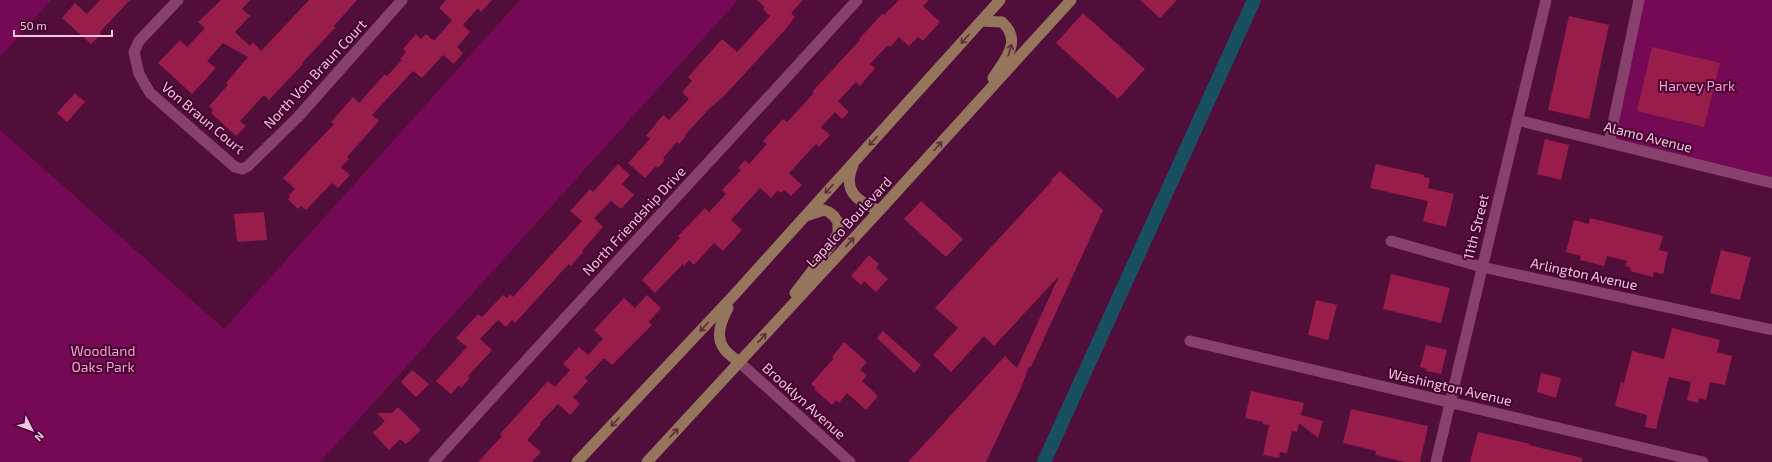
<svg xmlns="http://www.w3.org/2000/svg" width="1772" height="462" viewBox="0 0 1772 462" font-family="'Exo 2',sans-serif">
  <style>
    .green { fill: #760956 }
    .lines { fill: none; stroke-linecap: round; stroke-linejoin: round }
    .canal { stroke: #184f61; stroke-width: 14 }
    .building { fill: #981d4a }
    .minor { stroke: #87416c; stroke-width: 11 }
    .primary { stroke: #95765c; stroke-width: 11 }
    .oneway { stroke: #612a3f }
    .labels { text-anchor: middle; stroke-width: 4; stroke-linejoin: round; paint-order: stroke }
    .street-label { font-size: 14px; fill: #efc6dc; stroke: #450130 }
    .park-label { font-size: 14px; fill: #f3a0cf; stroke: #450130 }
  </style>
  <rect width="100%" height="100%" fill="#510e3b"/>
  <path class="green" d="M0 0H51L0 57Z
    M520 0H738L320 462H0V130L224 329Z
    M1639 0H1772V183L1609 143Z"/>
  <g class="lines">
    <path class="canal" d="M1044 462 1254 0"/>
  </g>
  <path class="building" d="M100 0H130L100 32 101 34 91 44 62 18 75 3 87 14Z
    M221 0H250L242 9 250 16 235 32 250 46 253 42 261 51 309 0H357L333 27H336L302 63 303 64 269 100 264 95 240 121 246 126 236 136 211 113 213 110 209 106 228 85 226 83 248 57 223 43 207 61 216 68 192 94 158 63 180 40 187 47 205 28 198 22Z
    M446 0H492L481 12 478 8 463 25 470 32 457 47 463 53 454 64 443 55 422 78 413 71 372 115 379 121 347 157 349 159 341 167 350 175 338 188 332 183 306 210 301 206 298 209 288 199 290 196 289 195 295 189 283 178 334 124 331 122 353 97 359 103 385 74 387 76 402 60 400 59 406 52 403 49 416 34 421 39 426 34 434 41 452 20 439 8Z
    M757 0H803L791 13 795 17 784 31 724 96 708 110 685 135 686 136 679 144 677 142 663 158 665 160 658 168 656 166 645 178 628 163 650 139 646 136 663 115 669 120 689 99 682 92 692 81 688 77 722 39 737 52 770 16 763 9 765 7Z
    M899 0H929L923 6 940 22 923 41 918 37 909 46 899 37 890 47 888 45 870 64 875 68 860 86 856 82 838 101 849 112 842 119 835 112 821 127 830 135 819 147 816 144 789 173 802 185 791 196 784 190 781 193 778 190 771 198 760 188 731 220 742 230 723 251 714 243 694 265 689 260 684 266 683 264 655 293 642 280 680 238 678 236 705 208 709 212 726 194 722 190 741 170 738 168 745 160 749 164 767 144 763 141 783 119 787 122 814 93 812 92 860 40 859 39 883 13 884 15Z
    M1140 0H1177L1160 18Z
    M1083 13 1145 69 1118 99 1056 43Z
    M1569 16 1609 25 1589 119 1548 110Z
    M1652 47 1720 63 1704 127 1637 111Z
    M75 93 85 102 67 122 57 113Z
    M1545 139 1569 145 1561 180 1537 174Z
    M618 164 630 175 622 184 634 195 621 209 611 201 594 218 603 227 582 251 583 252 571 266 569 264 564 269 515 323 512 320 506 327 498 320 480 339 492 350 468 376 470 378 461 388 459 385 451 394 436 381 467 347 456 338 478 314 482 317 503 295 507 298 510 294 513 297 582 221 570 211 590 189 593 192Z
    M1376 164 1424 175V177L1430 178 1428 188 1454 194 1446 227 1423 221 1428 201 1370 188Z
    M1060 171 1103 210 1031 367 1029 366 1021 388 986 462H908L1005 356 1017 368 1059 276 994 346 984 336 951 372 933 355 958 328 935 308 1052 181 1051 180Z
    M921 201 963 239 946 257 904 219Z
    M264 212 267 240 237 242 234 214Z
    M1590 218 1663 236 1659 250 1668 252 1663 274 1654 272 1653 277 1630 271 1631 268 1625 266 1627 261 1607 256 1604 266 1580 260 1581 256 1566 252 1574 220 1589 224Z
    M1721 250 1751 257 1740 300 1710 293Z
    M869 255 879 264 876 268 888 279 876 292 864 281 861 285 851 276Z
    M1391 274 1450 288 1441 323 1383 309Z
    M647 295 661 308 649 322 652 325 612 365 604 358 585 378 588 381 573 397 580 404 570 415 558 404 540 423 541 424 527 440 541 452 532 462H478L502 436 500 434 548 381 555 387 570 370 563 364 579 347 588 355 603 339 594 330 624 298 635 308Z
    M1316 300 1337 305 1328 340 1308 335Z
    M1672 328 1720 340 1717 352 1732 356 1725 385 1710 382 1706 400 1699 398 1698 403 1687 400 1691 382 1669 377 1656 429 1645 427 1647 415 1615 406 1621 382 1624 383 1632 351 1664 359Z
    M883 331 921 365 914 373 877 338Z
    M844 342 867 362 860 370 867 375 862 381 878 396 866 410 847 393 839 403 836 400 832 405 814 389 816 388 811 384 833 359 832 357Z
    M1426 345 1447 350 1441 374 1426 371 1427 369 1420 367Z
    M412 370 429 384 416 397 401 382Z
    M1541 373 1561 378 1556 398 1537 392Z
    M1251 391 1304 403 1301 415 1323 421 1318 438 1299 423 1297 432 1292 431 1287 453 1280 452 1279 458 1263 455 1269 425 1263 424V422L1245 418Z
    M398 407 421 430 406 444 400 439 389 450 373 433 385 421 377 413H392Z
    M1351 409 1428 426 1420 462H1405L1375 455 1376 451 1343 443Z
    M1478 432 1530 444 1529 445 1582 458V462H1470Z"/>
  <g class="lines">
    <path class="minor" d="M178 0 139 41 134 52 139 74 150 93 235 167 242 169 248 166 298 117 402 0
      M1517 120 1772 183
      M1609 143 1639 0
      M1391 241 1482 267 1772 330
      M1190 341 1703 462
      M739 362 850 462
      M434 462C573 307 717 155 857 0
      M1436 462 1546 0"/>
    <path class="primary" d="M981 21 1002 22C1023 41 1005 59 993 78
      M853 165C842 191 857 201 879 211
      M795 293 815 267 838 234V222L834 216 829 212 824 210 806 216
      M728 308C722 319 715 335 723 347 726 353 734 358 739 362
      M577 462 734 295 1000 0
      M647 462 879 211 1071 0"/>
  </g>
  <defs><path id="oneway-shaft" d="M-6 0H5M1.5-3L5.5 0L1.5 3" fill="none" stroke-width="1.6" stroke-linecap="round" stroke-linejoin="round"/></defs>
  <g class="oneway">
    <use href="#oneway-shaft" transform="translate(965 39) rotate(132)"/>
    <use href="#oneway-shaft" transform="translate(1010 50) rotate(-72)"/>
    <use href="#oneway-shaft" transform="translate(873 141) rotate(132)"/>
    <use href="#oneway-shaft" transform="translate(938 146) rotate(-48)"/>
    <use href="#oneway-shaft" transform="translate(829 189) rotate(133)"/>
    <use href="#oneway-shaft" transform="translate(850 242) rotate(-47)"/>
    <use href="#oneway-shaft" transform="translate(704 327) rotate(133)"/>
    <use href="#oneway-shaft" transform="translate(762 338) rotate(-47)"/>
    <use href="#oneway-shaft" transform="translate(615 422) rotate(133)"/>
    <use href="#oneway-shaft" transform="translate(674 433) rotate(-47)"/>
  </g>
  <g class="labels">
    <g class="street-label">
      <text transform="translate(315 74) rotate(-47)" y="5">North Von Braun Court</text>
      <text transform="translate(203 118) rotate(40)" y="5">Von Braun Court</text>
      <text transform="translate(1648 137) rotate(14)" y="5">Alamo Avenue</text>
      <text transform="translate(634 221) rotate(-47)" y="5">North Friendship Drive</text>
      <text transform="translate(849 222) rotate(-47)" y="5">Lapalco Boulevard</text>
      <text transform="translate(1476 227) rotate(-76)" y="5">11th Street</text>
      <text transform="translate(1584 274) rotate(12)" y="5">Arlington Avenue</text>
      <text transform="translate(1450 387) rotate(13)" y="5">Washington Avenue</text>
      <text transform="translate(804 401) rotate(42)" y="5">Brooklyn Avenue</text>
    </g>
    <g class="park-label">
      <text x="1697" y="91">Harvey Park</text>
      <text x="103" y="356">Woodland<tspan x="103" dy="16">Oaks Park</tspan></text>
    </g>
  </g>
  <g transform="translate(32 430) rotate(132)" stroke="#450130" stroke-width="3" paint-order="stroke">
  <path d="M0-3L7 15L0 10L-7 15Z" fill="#efc6dc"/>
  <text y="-6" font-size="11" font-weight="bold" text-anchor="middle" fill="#efc6dc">N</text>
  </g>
  <path d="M14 30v6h98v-6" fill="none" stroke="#efc6dc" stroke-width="2"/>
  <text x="20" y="30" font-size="12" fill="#efc6dc" stroke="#450130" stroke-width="3" paint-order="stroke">50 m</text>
</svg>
